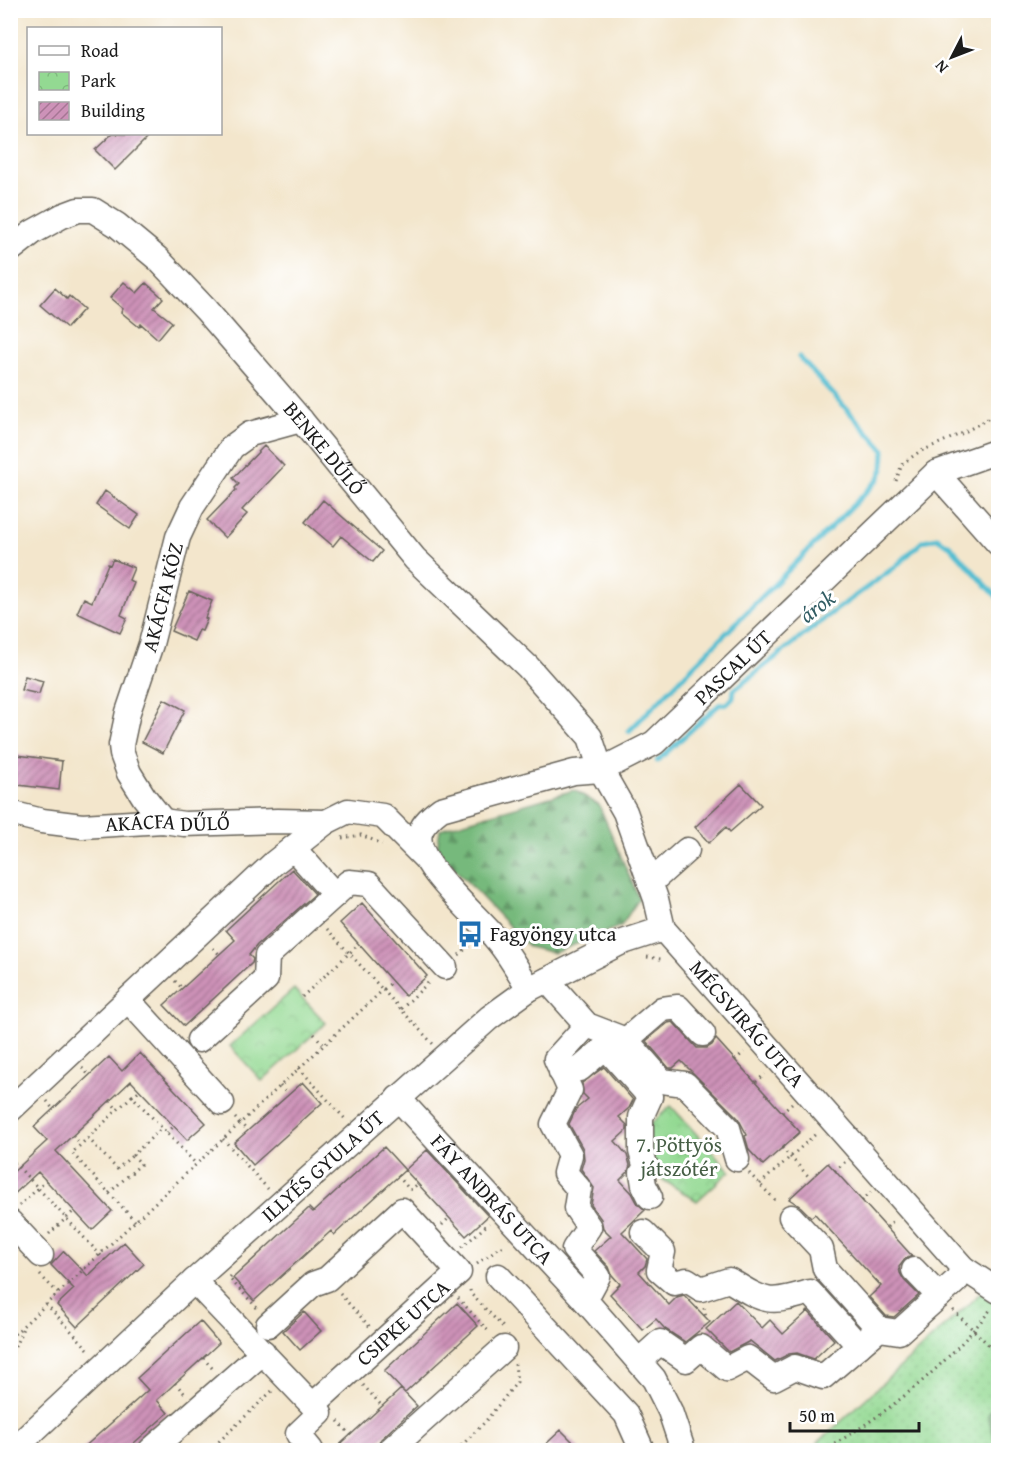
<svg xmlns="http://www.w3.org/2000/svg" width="1009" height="1461" viewBox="0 0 1009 1461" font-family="'Gentium Book Plus',serif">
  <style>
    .grass { fill: url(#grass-dots); stroke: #587a57; stroke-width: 1.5 }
    .forest { fill: url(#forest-firs); stroke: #496a4c; stroke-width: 1.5 }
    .park { fill: url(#park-crowns); stroke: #587a57; stroke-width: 1.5 }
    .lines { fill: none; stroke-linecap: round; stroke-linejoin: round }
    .stream { stroke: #54bed1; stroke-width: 5 }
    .building { fill: url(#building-hatch) }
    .minor-casing { stroke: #67635a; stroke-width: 27 }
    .path { stroke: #67635a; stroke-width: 3; stroke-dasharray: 1.5 4.5; stroke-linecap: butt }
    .minor { stroke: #fff; stroke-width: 24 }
    .labels { text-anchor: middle; stroke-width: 6; stroke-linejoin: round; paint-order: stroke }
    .street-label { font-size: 21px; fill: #1c1c1c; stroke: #fff }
    .poi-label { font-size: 21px; fill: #1c1c1c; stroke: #fff; text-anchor: start }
    .park-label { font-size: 21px; fill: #465e45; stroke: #fff }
    .water-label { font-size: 22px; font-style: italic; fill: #325d64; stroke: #fff }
  </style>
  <defs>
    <pattern id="grass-dots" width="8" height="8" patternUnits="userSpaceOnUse" patternTransform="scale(1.5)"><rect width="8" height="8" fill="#93d992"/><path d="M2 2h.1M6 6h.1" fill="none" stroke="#7eba7d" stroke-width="1.8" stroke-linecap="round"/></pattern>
    <pattern id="forest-firs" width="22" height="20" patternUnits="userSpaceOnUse" patternTransform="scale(1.5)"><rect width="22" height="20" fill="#76b97c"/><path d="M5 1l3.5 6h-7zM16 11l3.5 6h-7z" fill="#609665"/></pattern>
    <pattern id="park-crowns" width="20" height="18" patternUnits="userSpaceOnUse" patternTransform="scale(1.5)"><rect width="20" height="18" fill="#93d992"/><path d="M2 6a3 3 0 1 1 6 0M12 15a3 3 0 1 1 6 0" fill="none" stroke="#7eba7d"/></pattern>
    <pattern id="building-hatch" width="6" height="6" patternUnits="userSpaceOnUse" patternTransform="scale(1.5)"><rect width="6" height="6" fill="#cd92b8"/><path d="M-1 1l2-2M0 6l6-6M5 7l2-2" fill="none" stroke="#a67695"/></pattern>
  </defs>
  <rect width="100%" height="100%" fill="#fff"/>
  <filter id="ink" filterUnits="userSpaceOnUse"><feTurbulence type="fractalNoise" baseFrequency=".0167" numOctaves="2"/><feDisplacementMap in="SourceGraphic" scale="12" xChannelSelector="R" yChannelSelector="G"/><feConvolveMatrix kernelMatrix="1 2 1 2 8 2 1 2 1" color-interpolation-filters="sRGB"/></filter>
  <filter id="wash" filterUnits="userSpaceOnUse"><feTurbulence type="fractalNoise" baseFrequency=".008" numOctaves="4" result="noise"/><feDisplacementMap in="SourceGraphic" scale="24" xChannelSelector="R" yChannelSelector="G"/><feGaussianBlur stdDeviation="1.35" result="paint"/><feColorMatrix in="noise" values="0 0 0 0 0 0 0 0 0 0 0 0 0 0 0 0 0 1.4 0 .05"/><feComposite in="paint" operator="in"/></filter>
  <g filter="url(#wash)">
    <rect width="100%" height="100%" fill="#f3e6cc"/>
    <path class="grass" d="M998 1277V1399L988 1416 998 1450H810Z"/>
    <path class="forest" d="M574 790 599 805 639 899 621 926 554 953 529 947 437 850 440 829Z
      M998 1399V1447L988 1415Z"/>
    <path class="park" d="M294 989 326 1023 262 1081 230 1046Z
      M671 1106 730 1171 697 1201 652 1173 647 1127Z"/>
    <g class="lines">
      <path class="stream" d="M629 731 878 480 883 469 884 450 799 357
        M657 761 720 704H727L733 698 734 690 829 615 895 567 923 541 937 538 950 546 998 598"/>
    </g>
    <g id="blocks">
      <path class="building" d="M112 134H151L115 170 95 150Z
        M124 282 137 293 146 283 163 298 154 308 172 322 158 339 141 324 139 327 121 312 123 309 110 298Z
        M55 288 67 299 69 296 84 309 67 328 40 305Z
        M264 446 284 466 242 510 247 514 225 538 207 520 236 490 235 488 239 484 233 478Z
        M105 491 139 515 130 529 96 505Z
        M323 500 382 551 373 562 341 536 333 546 305 522Z
        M113 559 134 568 129 580 134 583 121 615 127 618 120 633 77 613 84 598 92 602 108 564 110 565Z
        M189 591 212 601 205 618 207 619 202 631 199 630 194 641 171 631Z
        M25 676 43 681 39 694 21 690Z
        M164 699 185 710 163 753 142 742Z
        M10 754 62 761 59 790 10 784Z
        M741 784 761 805 730 832 726 827 709 843 695 827Z
        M292 869 315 894 257 945 249 955 253 959 252 963 184 1026 164 1005 235 940 226 930Z
        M362 903 427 976 405 996 340 923Z
        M673 1022 697 1048H707L712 1045 716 1039 800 1132 763 1165 749 1150 745 1136 747 1135 738 1118 681 1061 673 1068H669L646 1041 668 1023Z
        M140 1053 206 1123 187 1140 131 1081 56 1151 112 1211 92 1230 38 1172 10 1198V1175L47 1141 34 1127 109 1057 122 1071Z
        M604 1067 633 1100 629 1108 619 1117 627 1125V1130L615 1141 627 1155 630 1165 628 1172 620 1180 632 1193 638 1204 645 1210 622 1232 647 1259 645 1266 639 1272 669 1305 677 1297 684 1295 710 1322 685 1342 665 1329 656 1319 643 1330 610 1294 620 1284 612 1275 609 1267 594 1251 611 1236 603 1228 601 1219 591 1205 594 1188 581 1169 584 1159 583 1149 569 1124 576 1109 588 1099 583 1094 582 1083Z
        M303 1082 322 1103 253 1165 234 1143Z
        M384 1147 405 1170 334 1235 331 1231 254 1301 233 1278 309 1208 313 1212Z
        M427 1150 488 1216 466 1236 405 1170Z
        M828 1163 912 1256 905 1259 899 1267 900 1273 904 1280 919 1295 894 1317 886 1316 869 1297 881 1286 815 1214 811 1217 801 1207 789 1199Z
        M124 1242 144 1264 77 1327 57 1305 74 1289 51 1265 64 1251 88 1276Z
        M736 1301 762 1328 770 1320 783 1334 808 1311 834 1340 814 1359 797 1353 789 1354 775 1361 750 1341 729 1352 706 1329Z
        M457 1303 478 1326 405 1393 384 1371Z
        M304 1312 321 1331 300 1350 283 1331Z
        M200 1321 219 1343 157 1400 168 1413 126 1450H81L148 1390 137 1378Z
        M401 1389 417 1406 381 1439 376 1446 372 1450H334Z
        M561 1430 581 1450H553L546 1444Z"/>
    </g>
  </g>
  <g filter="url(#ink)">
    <use href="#blocks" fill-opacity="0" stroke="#67635a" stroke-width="1.5"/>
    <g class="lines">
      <g class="minor-casing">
        <g id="minor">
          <path id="s1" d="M10 250 33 232 62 216 78 210H93L117 225 158 259 206 310 301 420 415 559 528 667 590 737 601 770 625 812 656 899 663 929 963 1268 998 1291"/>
          <path d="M936 473 998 543"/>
          <path id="s2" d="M10 813 42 821 82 826 163 821 184 824 277 821 326 822"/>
          <path id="s3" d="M163 821 144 797 129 773 122 754 121 745 128 712 151 644 178 537 192 507 232 447 250 434 301 420"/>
          <path d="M293 848 335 895"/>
          <path d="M650 883 687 850"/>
          <path d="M547 980 587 1025 626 1040 662 1009 678 1007 703 1034"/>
          <path id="s4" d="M529 989C519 972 509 954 496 939 478 916 413 863 420 833 423 823 433 815 441 809L574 772 601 770 654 743 936 473 998 451"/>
          <path d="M128 1000 222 1103"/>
          <path d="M199 1040 266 979 267 956 349 882 369 884 445 967"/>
          <path d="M626 1040 662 1081 685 1084 728 1128 737 1159"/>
          <path d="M561 1072 580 1069 602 1050 609 1051 650 1097 641 1117V1151L646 1168 642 1173 644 1185 650 1197"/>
          <path id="s5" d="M398 1098 585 1300 654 1379 670 1411 683 1450"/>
          <path d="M10 1110 274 863 326 822 348 811 383 816 426 859"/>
          <path d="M791 1217 821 1249 825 1269 879 1329"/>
          <path d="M10 1222 41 1255"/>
          <path d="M643 1232 663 1252 659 1270 674 1283 687 1280 701 1289 729 1280C765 1302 768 1305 810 1292L859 1346"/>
          <path d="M914 1270 939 1296"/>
          <path d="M498 1276 626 1414 642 1450"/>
          <path d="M194 1281 320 1413 298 1434 311 1450"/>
          <path d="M585 1300 598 1276 574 1249 589 1227 576 1208 579 1189 565 1173 570 1155 553 1124 570 1090 556 1059 587 1025"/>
          <path d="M268 1325 313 1284 327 1279 402 1210 459 1272 313 1405"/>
          <path d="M639 1361 660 1342 686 1360 701 1347 727 1369 748 1358 774 1378 795 1367 823 1377 879 1329 899 1332 957 1280 963 1268"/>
          <path id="s6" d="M13 1450 194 1281 489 1018 529 989 620 943 663 929"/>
          <path d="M151 1450 263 1352"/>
          <path d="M390 1450 504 1348"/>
        </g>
      </g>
      <path class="path" d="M896 481 902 464 919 452 963 433 998 413
        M342 838 361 835 382 844
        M327 929 383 990 392 982
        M213 948 219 954
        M459 955 472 943
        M647 957 661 959
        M175 981 182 988
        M302 997 359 944
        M401 1009 430 981
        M314 1034 324 1045
        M735 1060 744 1052
        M82 1068 89 1075
        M299 1068 346 1120
        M756 1082 765 1074
        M280 1086 288 1095
        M132 1096 140 1090
        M47 1101 53 1109
        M110 1101 118 1110
        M782 1112 792 1103
        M235 1118 248 1131
        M167 1133 174 1126
        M73 1136 81 1144
        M88 1138 117 1169 133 1155
        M223 1139 268 1189
        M782 1148 811 1179
        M10 1158 105 1260
        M835 1171 845 1162
        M749 1173 778 1203
        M398 1176 410 1190
        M760 1184 817 1133
        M410 1190 418 1184
        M109 1193 141 1164 133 1155 162 1128
        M862 1201 871 1192
        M19 1206 46 1181
        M135 1221 72 1153 132 1096 196 1164
        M442 1225 449 1218
        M887 1227 894 1220
        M49 1234 74 1211
        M462 1247 489 1223
        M477 1264 497 1249 507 1245
        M40 1275 58 1293
        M231 1276 229 1278 258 1309
        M470 1290 471 1294 505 1329
        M340 1294 370 1327
        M458 1298 490 1333
        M46 1304 90 1351
        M704 1308 706 1318
        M953 1310 998 1354
        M10 1338 383 990 433 1044
        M10 1358 24 1326
        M203 1358 213 1369
        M175 1383 185 1394
        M363 1385 382 1406
        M338 1421 351 1435
        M210 1450 272 1391
        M457 1450 484 1423 517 1382 515 1364
        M824 1450C889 1413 944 1368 991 1309"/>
      <use href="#minor" class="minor"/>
    </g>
  </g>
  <defs>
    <g id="bus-bare" transform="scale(2.07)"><path d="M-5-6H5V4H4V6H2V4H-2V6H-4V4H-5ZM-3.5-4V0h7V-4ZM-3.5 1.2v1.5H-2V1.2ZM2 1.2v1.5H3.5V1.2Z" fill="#1f6fb2" stroke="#fff" stroke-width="2.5" paint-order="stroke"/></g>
  </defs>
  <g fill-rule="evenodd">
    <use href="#bus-bare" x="470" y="934"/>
  </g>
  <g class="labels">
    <g class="street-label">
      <text dy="7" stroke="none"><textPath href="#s1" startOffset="428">BENKE DŰLŐ</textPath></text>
      <text dy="7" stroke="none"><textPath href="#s3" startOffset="242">AKÁCFA KÖZ</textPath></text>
      <text dy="7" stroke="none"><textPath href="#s4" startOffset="560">PASCAL ÚT</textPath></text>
      <text dy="7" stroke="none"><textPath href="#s2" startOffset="159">AKÁCFA DŰLŐ</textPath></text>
      <text dy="7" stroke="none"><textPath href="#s1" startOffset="1154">MÉCSVIRÁG UTCA</textPath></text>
      <text dy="7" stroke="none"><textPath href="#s6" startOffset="420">ILLYÉS GYULA ÚT</textPath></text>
      <text dy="7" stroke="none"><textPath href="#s5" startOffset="138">FÁY ANDRÁS UTCA</textPath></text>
      <text transform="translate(403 1323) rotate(-42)" y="7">CSIPKE UTCA</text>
    </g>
    <g class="poi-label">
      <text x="490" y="941">Fagyöngy utca</text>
    </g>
    <g class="park-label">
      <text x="679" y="1152">7. Pöttyös<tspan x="679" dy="24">játszótér</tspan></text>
    </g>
    <g class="water-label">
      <text transform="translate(817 606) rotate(-37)" y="8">árok</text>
    </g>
  </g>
  <rect width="1009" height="1461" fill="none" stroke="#fff" stroke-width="36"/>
  <rect x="27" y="27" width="195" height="108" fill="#ffffff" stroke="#a4a4a4" stroke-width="1.5"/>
  <rect x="39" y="46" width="30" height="9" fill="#ffffff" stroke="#a4a4a4" stroke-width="1.5"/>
  <text x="81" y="57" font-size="18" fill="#1c1c1c">Road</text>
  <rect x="39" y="72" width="30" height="18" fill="url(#park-crowns)" stroke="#a4a4a4" stroke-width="1.5"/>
  <text x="81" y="87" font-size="18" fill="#1c1c1c">Park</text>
  <rect x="39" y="102" width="30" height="18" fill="url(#building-hatch)" stroke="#a4a4a4" stroke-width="1.5"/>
  <text x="81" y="117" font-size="18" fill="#1c1c1c">Building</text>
  <g transform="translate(952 57) rotate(228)" stroke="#ffffff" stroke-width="4.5" paint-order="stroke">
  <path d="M0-4.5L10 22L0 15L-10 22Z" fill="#1c1c1c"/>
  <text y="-9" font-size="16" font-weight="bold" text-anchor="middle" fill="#1c1c1c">N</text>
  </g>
  <path d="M790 1422v9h129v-9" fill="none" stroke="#1c1c1c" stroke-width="3"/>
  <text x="799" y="1422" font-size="18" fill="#1c1c1c" stroke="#ffffff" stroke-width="4.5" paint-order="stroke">50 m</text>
</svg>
